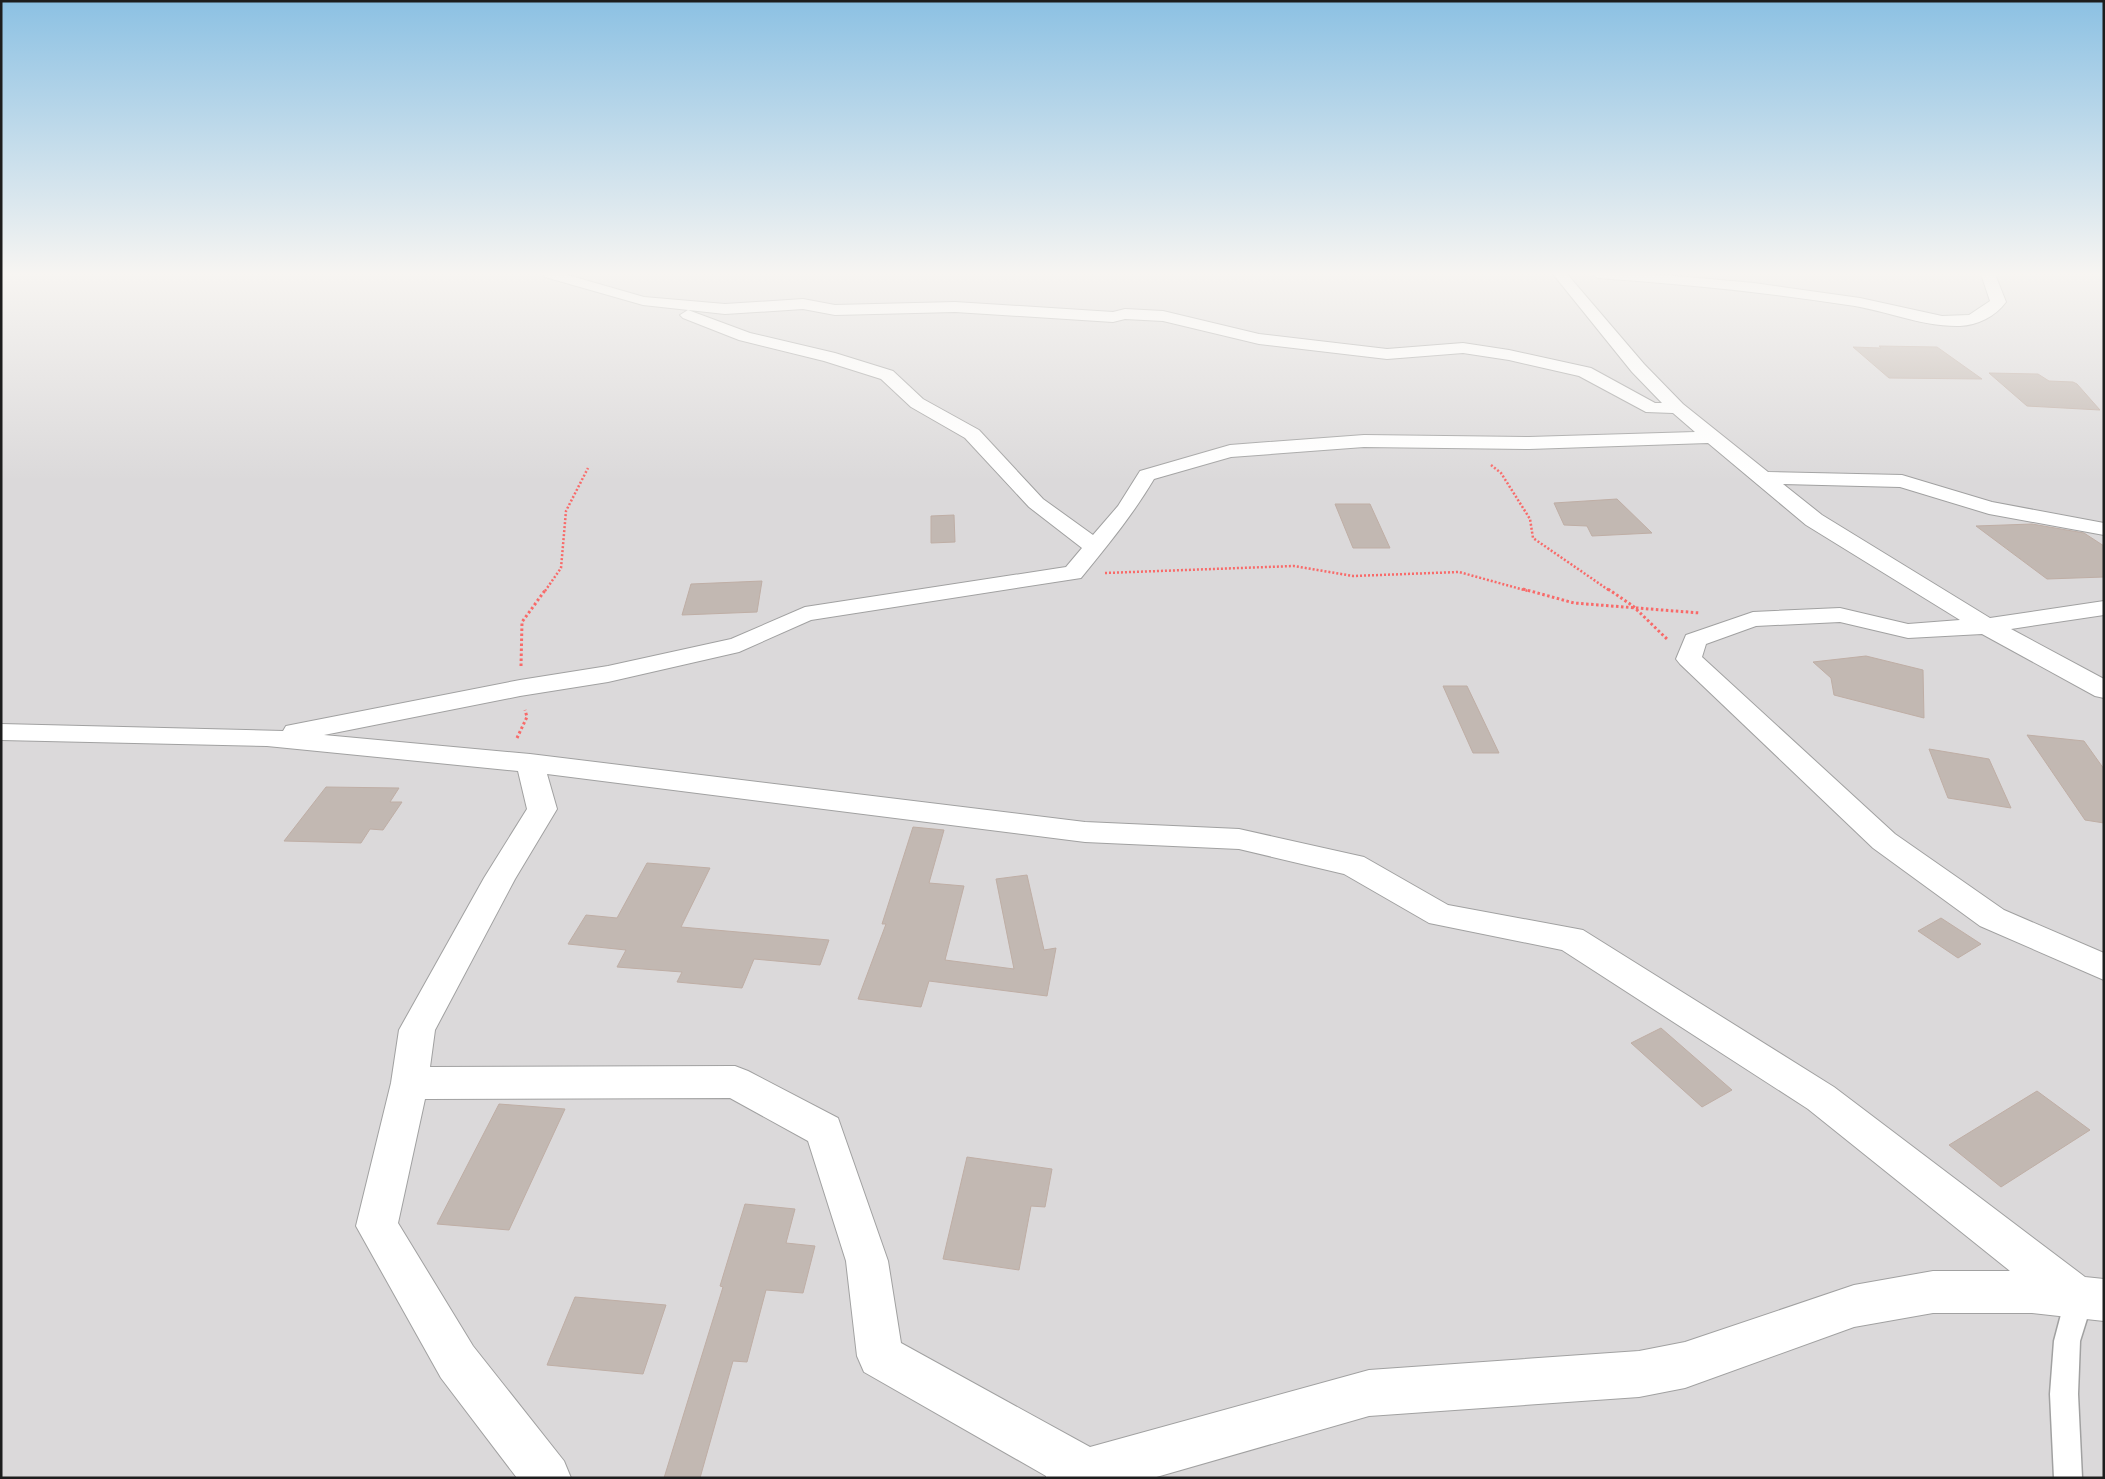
<svg xmlns="http://www.w3.org/2000/svg" width="2105" height="1479" viewBox="0 0 2105 1479" font-family="Roboto,sans-serif">
  <style>
    .residential { fill: #dbd9da }
    .building { fill: #c2b8b2; stroke: #bfaea5 }
    .lines { fill: none; stroke-linecap: round; stroke-linejoin: round }
    .lane-casing { stroke: #a1a1a1; stroke-width: 3 }
    .street-casing { stroke: #a1a1a1; stroke-width: 2 }
    .path-far1 { stroke: #f86a69; stroke-width: 2.5; stroke-dasharray: 2 2; stroke-linecap: butt }
    .path { stroke: #f86a69; stroke-width: 3; stroke-dasharray: 2.5 2.5; stroke-linecap: butt }
    .lane { fill: #fff; fill-rule: evenodd }
    .street { fill: #fff; fill-rule: evenodd }
  </style>
  <rect width="100%" height="100%" fill="#eee9e2"/>
  <path class="residential" d="M1 274H2104V1478H1Z"/>
  <path class="building" d="M1879 346 1937 347 1982 379 1889 378 1853 347 1881 348Z
    M1989 373 2038 374 2049 381 2073 382 2077 384 2100 410 2027 406Z
    M1617 499 1652 533 1592 536 1587 526 1564 525 1554 503Z
    M1335 504H1370L1390 548H1353Z
    M954 515 955 542 931 543V516Z
    M2032 524 2084 533 2104 546V577L2047 579 1976 526Z
    M762 581 757 612 682 615 691 584Z
    M1866 656 1923 670 1924 718 1834 695 1831 678 1813 662Z
    M1443 686H1467L1499 753H1473Z
    M2027 735 2084 741 2104 769V823L2085 820Z
    M1929 749 1989 759 2011 808 1948 798Z
    M326 787 399 788 390 802H402L383 830 370 829 361 843 284 841Z
    M913 827 944 830 929 883 964 886 945 960 1014 969 996 879 1027 875 1044 950 1056 948 1047 996 929 981 921 1007 858 999 886 924H882Z
    M647 863 710 868 681 927 829 940 820 965 754 959 742 988 677 982 682 972 617 967 626 950 568 944 586 915 617 918Z
    M1941 918 1981 944 1958 958 1918 931Z
    M1661 1028 1732 1090 1702 1107 1631 1043Z
    M2037 1091 2090 1130 2001 1187 1949 1145Z
    M499 1104 565 1109 509 1230 437 1224Z
    M967 1157 1052 1169 1045 1207 1031 1206 1019 1270 943 1259Z
    M745 1204 795 1209 786 1243 815 1246 803 1293 766 1290 747 1362 733 1361 700 1478H664L723 1287 720 1286Z
    M575 1297 666 1305 643 1374 547 1365Z"/>
  <g class="lines">
    <g class="lane-casing">
      <path id="lane" d="M2077 1285 2086 1288 2090 1297V1309L2080 1341 2078 1394 2082 1478H2054L2050 1394 2054 1341 2068 1288Z"/>
    </g>
    <g class="street-casing">
      <path id="street" d="M543 274H564L644 297 725 304 803 299 835 305 955 302 1113 312 1125 309 1163 311 1259 334 1387 349 1463 343 1509 350 1591 368 1655 403H1662L1632 372 1553 274H1567L1644 364 1683 404 1768 472 1902 475 1992 502 2104 523V535L1989 514 1900 487 1783 484 1822 515 1990 618 2104 601V615L2011 629 2104 679V698L2095 696 1982 634 1908 638 1840 622 1756 626 1706 644 1702 657 1895 834 2004 910 2104 953V980L1980 926 1873 848 1680 664 1676 659 1686 635 1753 612 1840 608 1908 624 1960 620 1806 525 1708 443 1529 449 1364 447 1231 457 1154 479C1132 516 1107 546 1081 578L811 620 739 652 608 682 520 696 324 735 530 754 1085 822 1239 829 1364 857 1448 905 1583 930 1834 1087 2085 1277 2104 1279V1321L2032 1313H1933L1854 1327 1685 1388 1639 1397 1369 1416 1153 1478H1046V1476L864 1372 857 1356 846 1261 808 1141 730 1098 425 1099 398 1223 473 1346 564 1461 571 1478H517L441 1378 356 1226 391 1083 399 1030 484 878 527 809 518 771 267 746 1 740V724L283 731 286 726 296 724 520 680 608 666 731 639 805 607 1066 567 1082 548 1029 507 965 438 911 407 881 379 824 361 739 340 683 318 680 315 688 310 750 333 835 353 893 371 923 399 979 430 1043 499 1093 535 1118 506 1140 471 1230 445 1364 435 1529 437 1695 432 1673 413 1646 412 1579 376 1509 360 1463 353 1387 359 1259 344 1163 321 1125 319 1113 322 955 312 835 315 803 309 725 314 643 305 545 277ZM547 774 1085 842 1239 849 1344 874 1429 923 1562 950 1808 1109 2010 1271H1933L1854 1285 1685 1342 1639 1351 1369 1370 1090 1447 901 1343 888 1261 838 1118 748 1071 735 1066 430 1067 435 1030 515 879 557 809Z
        M1591 274H1653L1754 283 1860 298 1942 316 1969 315 1990 301 1981 274H1995L2006 302C1995 317 1977 325 1960 326 1922 327 1885 310 1848 305 1765 292 1682 284 1598 278Z"/>
    </g>
    <path class="path-far1" d="M1491 465 1501 473 1530 519 1533 538 1610 591
      M1105 573 1294 566 1353 576 1459 572 1528 591
      M545 591 561 568 566 511 588 468"/>
    <path class="path" d="M1523 589 1574 603 1700 613
      M1608 589 1633 606 1668 640
      M521 666 522 622 546 589
      M517 738 527 717 525 710"/>
    <use href="#lane" class="lane"/>
    <use href="#street" class="street"/>
  </g>
  <linearGradient id="sky" x2="0" y2="1"><stop stop-color="#8cc1e3"/><stop offset="0.57" stop-color="#f7f5f2"/><stop offset="1" stop-color="#f7f5f2" stop-opacity="0"/></linearGradient>
  <rect width="2105" height="481" fill="url(#sky)"/>
  <rect width="2105" height="1479" fill="none" stroke="#1d1d1d" stroke-width="5"/>
</svg>
